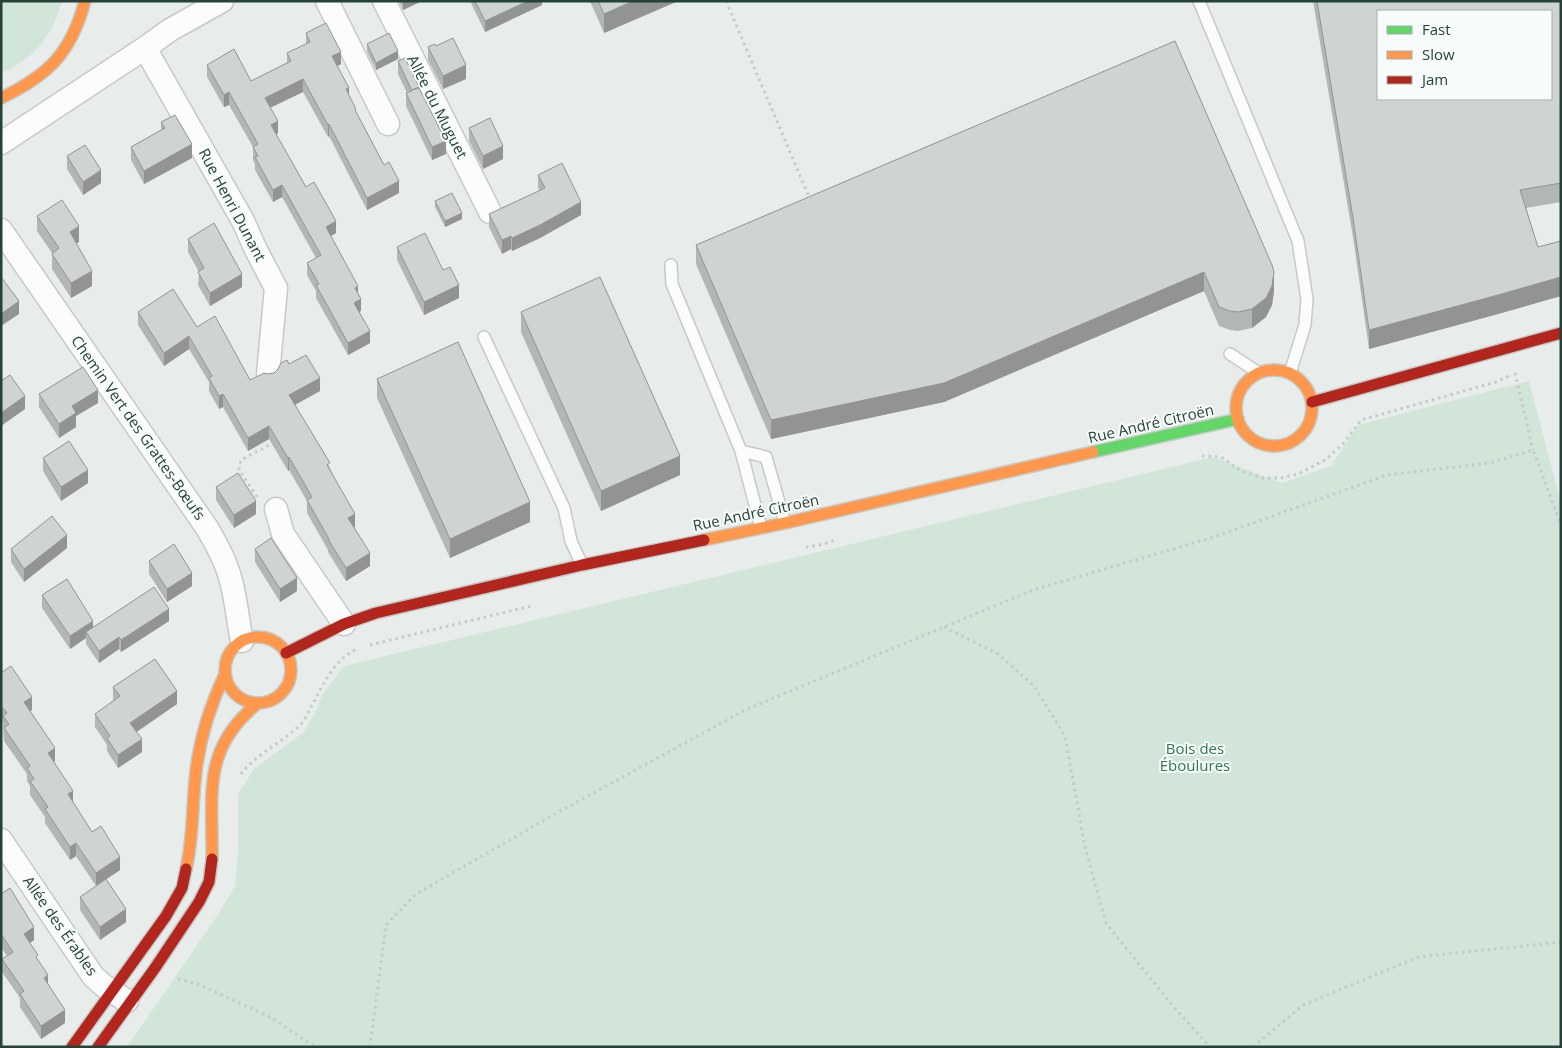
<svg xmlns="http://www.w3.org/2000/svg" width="1562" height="1048" viewBox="0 0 1562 1048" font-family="'Open Sans',sans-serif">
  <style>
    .green { fill: #d1e6d8 }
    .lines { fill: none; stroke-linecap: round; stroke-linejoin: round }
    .lane-casing { stroke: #c5cac8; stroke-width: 14 }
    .street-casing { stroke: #c5cac8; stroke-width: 25 }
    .fast-casing { stroke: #c3cbc8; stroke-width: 14 }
    .slow-casing { stroke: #c3cbc8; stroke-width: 14 }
    .jam-casing { stroke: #c3cbc8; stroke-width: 14 }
    .path { stroke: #c3ccca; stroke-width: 3; stroke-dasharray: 2.5 4; stroke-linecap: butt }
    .lane { stroke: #fcfcfc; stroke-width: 11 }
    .street { stroke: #fcfcfc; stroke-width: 22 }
    .fast { stroke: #63d668; stroke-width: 11 }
    .slow { stroke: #ff974d; stroke-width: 11 }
    .jam { stroke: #b3261e; stroke-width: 11 }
    .wall { fill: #b2b6b5 }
    .shaded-wall { fill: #919493 }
    .building { fill: #cfd4d2; stroke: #919493; fill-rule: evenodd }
    .labels { text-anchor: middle; stroke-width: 4; stroke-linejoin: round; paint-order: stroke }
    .street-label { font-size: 15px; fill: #24423a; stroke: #f7fbf9 }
    .park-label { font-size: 15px; fill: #2d7a4b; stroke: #f7fbf9 }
  </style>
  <rect width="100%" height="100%" fill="#e8edeb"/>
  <path class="green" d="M1 1H62C54 34 33 60 1 73Z
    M1529 381 1561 503V1047H127L219 913 235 886 238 850V794L255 768 303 733 315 713 322 695 344 666 1213 457 1282 483 1331 466 1358 425Z"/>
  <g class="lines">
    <g class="lane-casing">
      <path id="lane" d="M1199 1 1298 241 1307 299 1305 325 1290 373
        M671 265 672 284 741 451 761 528
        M484 337 564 508 571 541 582 565
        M1230 354 1259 373
        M741 451 766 457 785 523"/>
    </g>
    <g class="street-casing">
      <path id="street" d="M327 1 388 124
        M384 1 490 212
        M145 48 243 221 256 250 276 288 268 374
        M1 143 145 48 170 30 222 1
        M1 230 207 528C215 542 223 555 228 571 236 593 237 618 242 641
        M276 509 283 534 344 624
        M1 840 93 976 104 986 127 1001"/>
    </g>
    <g class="fast-casing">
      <path id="fast" d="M1093 452 1238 419"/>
    </g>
    <g class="slow-casing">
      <path id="slow" d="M1 98C49 75 71 53 85 1
        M1236 408a38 38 0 1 1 76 0a38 38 0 1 1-76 0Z
        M704 540 785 523 1093 452
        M225 670a33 33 0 1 1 66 0a33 33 0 1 1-66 0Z
        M212 859C213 794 201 749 258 703
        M186 869C193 841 192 811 195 781 198 744 209 708 225 674"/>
    </g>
    <g class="jam-casing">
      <path id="jam" d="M1312 402 1561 333
        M286 653 344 624 376 613 582 565 704 540
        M72 1047 166 916 182 888 186 869
        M98 1047 155 968 199 902 209 882 212 859"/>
    </g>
    <path class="path" d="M726 1 810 199
      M1515 373 1533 450
      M1202 456 1221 457 1241 471 1263 478H1281L1298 474 1325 460 1343 444 1361 420 1496 382 1509 376
      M257 497 239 470 241 460 273 443
      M806 547C816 546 827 544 836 539
      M944 627 998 654 1034 686 1065 736 1085 847 1106 923 1172 1005 1210 1047
      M370 645 531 606
      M241 774C256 754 282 743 300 725 304 721 307 714 310 709 323 686 332 661 357 649
      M178 979 198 984 272 1018 315 1047
      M370 1047 386 925 416 894 555 814 747 709 1033 590 1214 537 1387 475 1490 463 1533 450 1561 525
      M1253 1047 1303 1005 1418 957 1561 942"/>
    <use href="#lane" class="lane"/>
    <use href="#street" class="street"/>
    <use href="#fast" class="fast"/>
    <use href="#slow" class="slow"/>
    <use href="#jam" class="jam"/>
  </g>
  <path class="wall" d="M399 1H422L403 10Z
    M470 1H542V5L485 32Z
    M590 1H678L604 33Z
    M1313 1H1561V202L1526 208 1538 247 1561 241V296L1498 314 1369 349 1353 237Z
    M306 33 341 64 337 66 356 112 399 193 367 210 329 136 328 137 303 92 270 108 278 133 276 134 306 187 336 233 331 236 358 294 361 311 359 312 370 343 348 355 316 298V291L307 275V263L316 258 282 197 273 202 255 170V164L253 160V147L229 105 224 107 207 77V65L251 81 287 63V53L306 44Z
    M1175 41 1274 291 1272 305 1266 317 1252 328 1238 331 1230 330 1219 326 1204 291 944 402 771 439 696 264V245Z
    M367 44 398 59 376 70 367 52Z
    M436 46 466 79 443 89 428 60V47Z
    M398 61 446 154 432 160 406 106V93H407L398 74Z
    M161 122 192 158 144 184 131 160V147L161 130Z
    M469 128 503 159 483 169 469 141Z
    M67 156 101 183 83 195 67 169Z
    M538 175 581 215 540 238 512 251 511 249 502 254 489 227V214L540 191 538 188Z
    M435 201 462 219 445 227 435 207Z
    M37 216 79 242 76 243 92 286 71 298 52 269V253L37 231Z
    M188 239 242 287 210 306 198 285 199 272 188 252Z
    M397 247 443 270 459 298 424 315 397 260Z
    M138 312 197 327 250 380 267 374 274 373 289 364 320 391 295 405 330 468 355 527 354 528 370 566 346 581 328 552V550L307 513V501L289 470 288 471 269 439 248 451 223 407 219 409 209 391V382L189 349 164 366 138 325Z
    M521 312 680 475 601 511 521 332Z
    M377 379 530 522 450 558 377 398Z
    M39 394 98 403 76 416V427L59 438 39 407Z
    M43 458 88 483 61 501 43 471Z
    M216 487 256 514 234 528 216 500Z
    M67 548 24 582 11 562V549Z
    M255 549 297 591 280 602 255 562Z
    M149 561 192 586 167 602 149 574Z
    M42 595 93 628 169 621 121 652 119 649 99 663 86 644V638L70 649 42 608Z
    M1 673 32 710 30 711 55 761 54 762 73 803 92 832 120 870 106 879 126 922 100 940 80 910V897L96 886 76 856 70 860 45 823V817L30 795V786L27 781V774L4 741 3 722 1 719Z
    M113 687 177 704 137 732 142 752 118 768 107 751V745L95 727V714L113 701Z
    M1 894 34 940 30 943 38 960 65 1023 41 1039 20 1007V998L2 972V959L7 956 1 947Z"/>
  <path class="shaded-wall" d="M403 1H422L403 10Z
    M528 1H542V5L485 32V21Z
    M633 1H678L604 33V14Z
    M398 51V59L376 70V63Z
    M341 52V64L332 69V56Z
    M466 65V79L443 89V76Z
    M303 79V92L265 110V98Z
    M349 88V100L346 89Z
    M229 92V105L224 107V95Z
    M278 121V133L271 137V125Z
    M329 124V136L328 137V125Z
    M446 141V154L432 160V147Z
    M192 144V158L144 184V171Z
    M503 146V159L483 169V156Z
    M101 170V183L83 195V182Z
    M399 181V193L367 210V198Z
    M282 185V197L273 202V190Z
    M581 202V215L540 238 512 251V238Z
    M462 213V219L445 227V221Z
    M336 221V233L326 239V227Z
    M79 226V242L70 247V232Z
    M511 236V249L502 254V240Z
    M92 271V286L71 298V283Z
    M1204 272V291L944 402 771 439V420Z
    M1274 272V291L1272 305 1266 317 1252 328V309Z
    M242 274V287L210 306V293Z
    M1561 277V296L1498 314 1369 349V330Z
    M459 285V298L424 315V302Z
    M358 286V298L355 288Z
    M361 299V311L354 315V303Z
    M19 301V314L1 326V314Z
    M370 331V343L348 355V343Z
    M189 336V349L164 366V353Z
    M320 378V391L289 408V395Z
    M98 390V403L76 416V427L59 438V424L72 406Z
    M223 394V407L219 409V396Z
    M25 396V409L1 426V413Z
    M269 426V439L248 451V438Z
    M680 456V475L601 511V491Z
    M289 457V470L288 471V458Z
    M88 470V483L61 501V487Z
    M256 501V514L234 528V515Z
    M530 502V522L450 558V539Z
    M355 514V527L348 531V518Z
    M67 535V548L24 582V569Z
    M370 553V566L346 581V568Z
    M192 573V586L167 602V589Z
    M297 578V591L280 602V589Z
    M169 609V621L121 652V640Z
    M93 621V634L86 632V638L70 649V636Z
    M119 637V649L99 663V651Z
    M177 691V704L130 736V723Z
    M32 697V710L24 715V702Z
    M142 739V752L118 768V755Z
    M55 748V761L48 766V753Z
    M73 791V804L68 794Z
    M76 843V856L70 860V847Z
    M120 857V870L96 886V873Z
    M126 909V922L100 940V927Z
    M34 927V940L24 947V934Z
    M48 975V988L44 978Z
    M65 1010V1023L41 1039V1026Z"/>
  <path class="building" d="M475 1H528L485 21Z
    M598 1H633L604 14Z
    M1317 1H1561V183L1520 190 1538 247 1561 241V277L1498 295 1369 330 1353 218ZM1378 11H1551V99H1378Z
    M326 23 341 52 332 56 349 88 346 89 356 109 355 110 384 165 389 162 399 181 367 198 329 124 328 125 303 79 265 98 278 121 271 125 306 187 314 182 336 221 326 227 358 286 355 288 361 299 354 303 370 331 348 343 316 285 319 284 307 263 321 255 282 185 273 190 255 157 258 156 253 147 258 144 229 92 224 95 207 65 234 49 251 81 291 61 287 53 310 42 306 33Z
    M389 33 398 51 376 63 367 44Z
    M453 38 466 65 443 76 428 47 435 44 436 46Z
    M1175 41 1272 265 1274 272 1272 286 1266 298 1252 309 1238 312 1230 311 1219 307 1204 272 944 383 771 420 696 245Z
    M405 58 419 87 412 90 419 88 446 141 432 147 406 93 412 91 398 61Z
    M175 115 192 144 144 171 131 147 165 128 161 122Z
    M490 118 503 146 483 156 469 128Z
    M85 145 101 170 83 182 67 156Z
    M562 163 581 202 540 225 512 238 511 236 502 240 489 214 545 188 538 175Z
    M452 193 462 213 445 221 435 201Z
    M62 200 79 226 70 232 92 271 71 283 52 254 59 248 37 216Z
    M214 223 242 274 210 293 198 272 204 268 188 239Z
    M425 233 443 270 450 267 459 285 424 302 397 247Z
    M1 277 19 301 1 314Z
    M600 277 680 456 601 491 521 312Z
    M173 289 197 327 215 316 250 380 264 373 267 374 274 373 278 369 281 363 287 360 289 364 306 355 320 378 289 395 330 463 327 465 355 514 348 518 370 553 346 568 328 539H329L307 500 312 497 289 457 288 458 269 426 248 438 223 394 219 396 209 378 212 376 189 336 164 353 138 312Z
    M458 342 530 502 450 539 377 379Z
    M83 367 98 390 72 406 76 413 59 424 39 394Z
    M10 375 25 396 1 413V381Z
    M69 441 88 470 61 487 43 458Z
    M238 473 256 501 234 515 216 487Z
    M52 516 67 535 24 569 11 549Z
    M271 538 297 578 280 589 255 549Z
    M174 544 192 573 167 589 149 561Z
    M67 579 93 621 70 636 42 595Z
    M154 587 169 609 121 640 119 637 99 651 86 632Z
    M155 659 177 691 130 723 142 739 118 755 107 738 110 736 95 714 120 696 113 687Z
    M11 666 32 697 24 702 55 748 48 753 73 791 68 794 92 832 101 826 120 857 96 873 76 843 70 847 45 809 48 807 30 781 34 779 27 768 30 766 4 728 9 724 3 716 7 713 1 706V673Z
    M106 879 126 909 100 927 80 897Z
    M10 888 34 927 24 934 38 955 36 957 48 975 44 978 65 1010 41 1026 20 994 24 991 2 959 13 952 1 934V894Z"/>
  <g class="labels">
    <g class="street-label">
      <text transform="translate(437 107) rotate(63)" y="5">Allée du Muguet</text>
      <text transform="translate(232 205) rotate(62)" y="5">Rue Henri Dunant</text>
      <text transform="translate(1151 424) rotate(-13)" y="5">Rue André Citroën</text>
      <text transform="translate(138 428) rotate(55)" y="5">Chemin Vert des Grattes-Bœufs</text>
      <text transform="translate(756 513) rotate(-12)" y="5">Rue André Citroën</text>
      <text transform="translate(60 926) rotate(55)" y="5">Allée des Érables</text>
    </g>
    <g class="park-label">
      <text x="1195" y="754">Bois des<tspan x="1195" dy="17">Éboulures</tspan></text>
    </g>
  </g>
  <rect width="1562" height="1048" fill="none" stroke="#24423a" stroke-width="5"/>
  <rect x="1377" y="10" width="175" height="90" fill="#f7fbf9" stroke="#a3b1ad"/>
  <rect x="1387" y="26" width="25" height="8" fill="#63d668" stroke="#a3b1ad"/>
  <text x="1422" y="35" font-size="15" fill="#24423a">Fast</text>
  <rect x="1387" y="51" width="25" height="8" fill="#ff974d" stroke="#a3b1ad"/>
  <text x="1422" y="60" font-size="15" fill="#24423a">Slow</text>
  <rect x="1387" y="76" width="25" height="8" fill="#b3261e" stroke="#a3b1ad"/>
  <text x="1422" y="85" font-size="15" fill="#24423a">Jam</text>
</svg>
